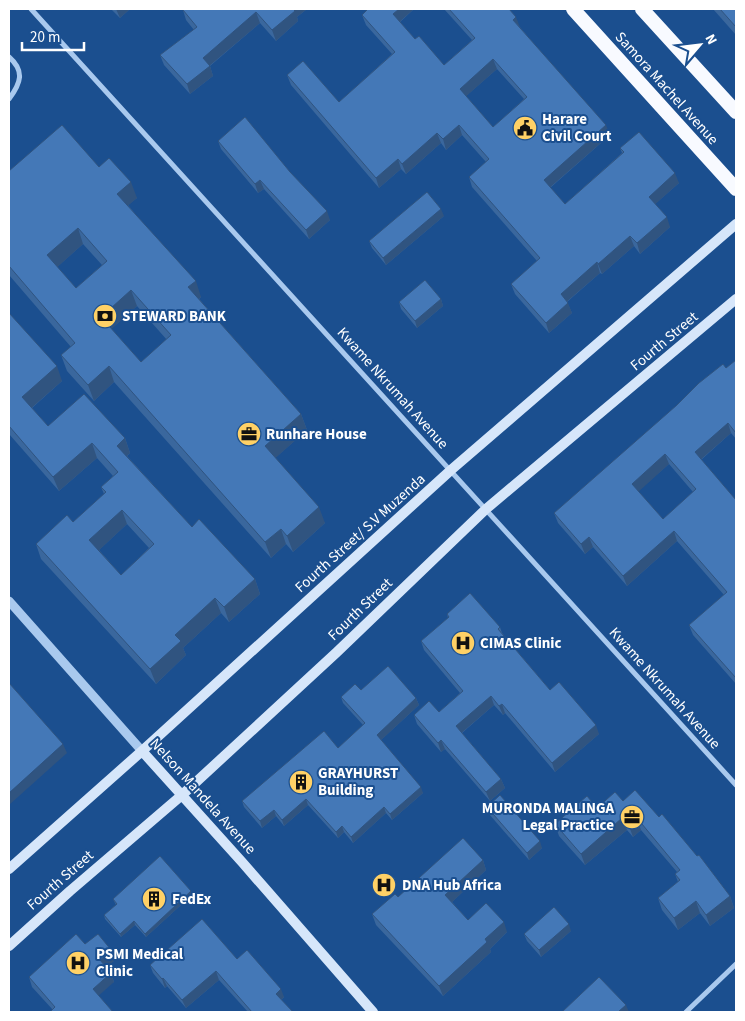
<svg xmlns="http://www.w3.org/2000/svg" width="745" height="1021" viewBox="0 0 745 1021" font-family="'Source Sans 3',sans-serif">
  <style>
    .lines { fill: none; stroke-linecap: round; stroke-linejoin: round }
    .minor { stroke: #a9c9ee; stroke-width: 5 }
    .tertiary { stroke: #a9c9ee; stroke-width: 9 }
    .secondary { stroke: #d6e6fa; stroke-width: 10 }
    .trunk { stroke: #f8faff; stroke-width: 14 }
    .wall { fill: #3a679d; fill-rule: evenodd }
    .shaded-wall { fill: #305480 }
    .building { fill: #4478b7; stroke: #305480; fill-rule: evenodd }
    .labels { text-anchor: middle; stroke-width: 4; stroke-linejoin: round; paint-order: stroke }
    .street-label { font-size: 15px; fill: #fff; stroke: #1b4f8f }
    .poi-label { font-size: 15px; font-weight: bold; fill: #fff; stroke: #1b4f8f; text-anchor: start }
  </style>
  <rect width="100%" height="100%" fill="#1b4f8f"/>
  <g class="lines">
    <path class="minor" d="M31 9 736 785
      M9 57C25 71 21 83 9 99
      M686 1012 736 964"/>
    <path class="tertiary" d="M9 601 142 751"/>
    <path class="secondary" d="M142 751 242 862 373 1012
      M9 869 142 751 451 470 736 224
      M9 946 70 891 182 795 337 652 486 509 736 299"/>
    <path class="trunk" d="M573 9 736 189
      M642 9 736 112"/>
  </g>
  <path class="wall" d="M111 9H130L120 18Z
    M307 9 297 17 298 21 276 41 260 23 210 66 213 76 190 94 164 65 160 55 194 30 186 20 183 10Z
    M368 9H414L400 22 415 39 444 65 472 40 444 9H509L519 26 610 135 550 188 565 204 622 153 620 148 679 183 655 204 670 227 640 254 634 246 602 274 600 273 567 302 572 313 549 333 515 294 511 284 537 261 472 187 469 177 486 162 462 135 446 150 441 143 406 174 401 169 379 188 291 85 287 75 339 102 392 54 366 25 362 15ZM497 69 524 99 493 127 466 96Z
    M713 9H736V35Z
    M218 141 330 220 309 239 264 189 258 193 221 149Z
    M99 167 137 198 128 205 201 297 199 299 301 414 307 430 275 458 325 523 293 552 286 544 271 558 114 382 94 401 67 371 61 355 71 347 9 275V171ZM83 244 102 265 76 288 57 267ZM137 306 167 340 141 362 111 329Z
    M444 216 386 265 372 248 369 241Z
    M441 299 443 306 417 328 401 309 399 302Z
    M9 313 62 381 32 408 48 426 125 438 130 453 127 456 192 527 255 579 260 594 229 622 221 613 183 648 186 655 156 684 41 559 36 544 73 522 104 494 101 487 113 476 97 458 59 491 9 434ZM127 524 149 548 121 575 99 550Z
    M736 360V439L731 433 701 460 736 500V684L693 635 689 625 724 595 677 541 627 586 593 547 585 554 558 523 554 513ZM669 464 693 492 663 519 638 491Z
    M447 614 500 627 502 633 550 690 599 734 555 772 505 713 503 715 494 705 462 733 501 779 505 788 490 801 445 749 441 752 417 724 414 715 439 712 460 693 424 650 421 641 448 618Z
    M361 690 416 698 419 705 381 740 423 793 392 820 386 813 353 843 344 832 338 838 308 805 284 826 276 816 262 828 244 807 242 801 338 748 363 725 343 703 341 697Z
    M623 801 730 896 734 908 710 926 700 913 678 930 662 910 658 898 678 882 675 874 677 872 641 830 633 837 627 830 585 865 559 836 555 824 597 808Z
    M487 807 542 848 529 860 489 814Z
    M483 860 486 870 452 902 468 920 507 932 490 949 491 952 443 996 376 925 372 914 398 897Z
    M191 891 193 894 146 937 135 925 121 937 105 919 104 915 116 905 113 899Z
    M571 931 541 957 527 941 524 934Z
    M85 944 115 960 106 967 111 973 114 982 53 1010 32 987 29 977Z
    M237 959 284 997 281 1000 293 1012H248L219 980 186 1008 167 986 165 988 153 973 150 965Z"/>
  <path class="shaded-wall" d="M116 9H130L120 18Z
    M293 9H307L297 17 298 21 276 41 272 30Z
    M399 9H414L397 24 393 14Z
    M256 12 260 23 208 67 210 66 213 76 190 94 187 84 203 58Z
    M516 17 520 27 513 20Z
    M493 59 497 69 463 99 460 89Z
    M459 125 462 135 446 150 443 139Z
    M606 125 610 135 547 190 544 180Z
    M437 133 441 143 406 174 402 164Z
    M398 159 401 169 379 188 376 178Z
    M675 173 679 183 652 207 649 197Z
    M260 180 264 189 258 193 255 184Z
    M131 182 137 198 123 210 117 194Z
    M441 209 444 216 386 265 383 258Z
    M327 211 330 220 309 239 306 230Z
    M667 217 670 227 640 254 637 243Z
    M78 228 83 244 53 271 47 255Z
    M630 236 634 246 602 274 598 264Z
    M597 262 600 273 564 304 561 294Z
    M196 281 201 297 194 303 188 287Z
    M131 290 137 306 107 333 101 317Z
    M441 299 443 306 417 328 415 321Z
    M568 303 572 313 549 333 546 323Z
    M57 366 62 381 28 411 22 397Z
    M109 366 114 382 94 401 88 385Z
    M301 414 307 430 271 462 265 446Z
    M728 423 731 433 698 462 695 452Z
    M125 438 130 453 122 460 117 446Z
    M92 443 97 458 59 491 53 477Z
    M665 454 669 464 636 494 632 484Z
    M319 507 325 523 293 552 287 536Z
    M122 510 127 524 94 555 89 540Z
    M281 529 286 544 271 558 265 542Z
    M674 531 677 541 627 586 623 576Z
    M589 537 593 547 585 554 581 544Z
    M255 579 260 594 229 622 224 607Z
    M215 598 221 613 183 648 186 655 156 684 150 669 175 635Z
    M491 696 494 705 459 735 456 726Z
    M416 698 419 705 379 742 377 735Z
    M502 704 505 713 503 715 499 706Z
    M596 725 599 734 555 772 552 763Z
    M441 740 445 749 441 752 438 743Z
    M63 744 67 753 9 805V793Z
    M501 779 505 788 490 801 486 792Z
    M421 787 423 793 392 820 390 814Z
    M306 799 308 805 284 826 282 820Z
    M384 807 386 813 353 843 351 837Z
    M274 810 276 816 262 828 260 821Z
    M622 818 627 830 585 865 581 854Z
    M637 818 641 830 633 837 629 826Z
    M342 826 344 832 338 838 336 832Z
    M540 841 542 848 529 860 527 853Z
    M483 860 486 870 449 905 445 895Z
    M191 891 193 894 146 937 145 934Z
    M730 896 734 908 710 926 706 915Z
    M696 901 700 913 678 930 674 918Z
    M134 921 135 925 121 937 120 934Z
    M504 922 507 932 490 949 491 952 443 996 439 986 485 939Z
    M569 924 571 931 541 957 539 950Z
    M112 951 115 960 103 970 100 960Z
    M216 971 219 980 186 1008 182 1000Z
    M111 973 114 982 96 998 93 989Z
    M163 978 167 986 165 988 162 979Z
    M281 989 284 997 279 1002 276 994Z
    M626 1005 629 1012H618Z"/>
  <path class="building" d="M184 9H293L295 11 272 30 256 12 203 58 210 66 187 84 160 55 197 27 183 10Z
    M368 9H399L393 14 415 39 419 36 444 65 475 38 449 9H509L516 17 513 20 606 125 544 180 565 204 624 152 620 148 639 132 675 173 649 197 667 217 637 243 630 236 598 264 597 262 561 294 568 303 546 323 511 284 540 258 469 177 489 159 459 125 443 139 437 133 402 164 398 159 376 178 287 75 303 61 339 102 395 52 362 15ZM493 59 527 97 493 127 460 89Z
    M720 9H736V27Z
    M245 117 290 172 327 211 306 230 260 180 255 184 218 141Z
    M62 125 99 167 109 158 131 182 117 194 196 281 188 287 301 414 265 446 319 507 287 536 281 529 265 542 109 366 88 385 61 355 75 343 9 266V171ZM78 228 107 261 76 288 47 255ZM131 290 171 335 141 362 101 317Z
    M427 192 441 209 383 258 369 241Z
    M425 280 441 299 415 321 399 302Z
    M9 313 57 366 22 397 48 426 84 394 125 438 117 446 192 527 199 519 255 579 224 607 215 598 175 635 181 641 150 669 36 544 67 515 73 522 106 492 101 487 118 472 92 443 53 477 9 426ZM122 510 154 544 121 575 89 540Z
    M736 360V433L728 423 695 452 736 500V678L689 625 727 592 674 531 623 576 589 537 581 544 554 513 677 405 699 383 723 364 726 368ZM665 454 696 489 663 519 632 484Z
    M470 593 500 627 498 629 550 690 559 682 596 725 552 763 502 704 499 706 491 696 456 726 501 779 486 792 441 740 438 743 414 715 429 701 439 712 463 691 421 641 449 617 447 614Z
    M388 666 416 698 377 735 421 787 390 814 384 807 351 837 342 826 336 832 306 799 282 820 274 810 260 821 242 801 324 731 338 748 365 723 341 697 355 684 361 690Z
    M9 683 63 744 9 793Z
    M635 790 659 817 662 814 697 856 699 855 730 896 706 915 696 901 674 918 658 898 680 880 675 874 680 870 637 818 629 826 622 818 581 854 555 824 587 796 597 808 615 792 623 801Z
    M500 795 540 841 527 853 487 807Z
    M463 838 483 860 445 895 468 920 486 903 504 922 485 939 487 942 439 986 372 914 395 894 398 897Z
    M160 856 191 891 145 934 134 921 120 934 104 915 117 904 113 899Z
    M554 907 569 924 539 950 524 934Z
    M202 919 237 959 247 950 281 989 276 994 293 1012H252L216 971 182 1000 163 978 162 979 150 965Z
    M76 934 85 944 98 934 112 951 100 960 111 973 93 989 113 1012H50L55 1007 29 977Z
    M599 977 626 1005 618 1012H562Z"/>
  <defs>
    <g id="civic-disc" transform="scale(1.25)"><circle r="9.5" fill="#ffd166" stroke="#1b4f8f"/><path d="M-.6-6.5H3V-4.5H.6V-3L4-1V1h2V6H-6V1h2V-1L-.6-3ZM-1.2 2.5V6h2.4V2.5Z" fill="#111"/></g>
    <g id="bank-disc" transform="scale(1.25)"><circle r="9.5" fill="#ffd166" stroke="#1b4f8f"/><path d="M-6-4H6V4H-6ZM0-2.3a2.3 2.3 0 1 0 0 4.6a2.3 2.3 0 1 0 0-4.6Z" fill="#111"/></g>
    <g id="office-disc" transform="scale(1.25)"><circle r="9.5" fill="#ffd166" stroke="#1b4f8f"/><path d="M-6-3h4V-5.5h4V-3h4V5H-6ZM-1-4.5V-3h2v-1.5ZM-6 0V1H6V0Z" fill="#111"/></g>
    <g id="hospital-disc" transform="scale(1.25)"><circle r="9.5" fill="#ffd166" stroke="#1b4f8f"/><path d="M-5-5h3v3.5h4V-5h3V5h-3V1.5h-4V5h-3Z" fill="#111"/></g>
    <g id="building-disc" transform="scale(1.25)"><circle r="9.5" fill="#ffd166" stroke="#1b4f8f"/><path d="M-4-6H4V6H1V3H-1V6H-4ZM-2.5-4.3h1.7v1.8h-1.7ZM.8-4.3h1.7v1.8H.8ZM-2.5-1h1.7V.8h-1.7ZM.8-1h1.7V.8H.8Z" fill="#111"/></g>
  </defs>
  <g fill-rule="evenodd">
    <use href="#civic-disc" x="525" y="128"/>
    <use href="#bank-disc" x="105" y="316"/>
    <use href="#office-disc" x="249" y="434"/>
    <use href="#hospital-disc" x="463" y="643"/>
    <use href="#building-disc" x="301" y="782"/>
    <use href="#office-disc" x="632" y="817"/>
    <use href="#hospital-disc" x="384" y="885"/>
    <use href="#building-disc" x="154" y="899"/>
    <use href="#hospital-disc" x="78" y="963"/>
  </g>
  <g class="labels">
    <g class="street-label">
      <text transform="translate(667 88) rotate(48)" y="5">Samora Machel Avenue</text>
      <text transform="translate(664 341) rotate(-40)" y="5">Fourth Street</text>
      <text transform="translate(393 388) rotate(48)" y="5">Kwame Nkrumah Avenue</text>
      <text transform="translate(360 533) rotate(-42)" y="5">Fourth Street/ S.V Muzenda</text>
      <text transform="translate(360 609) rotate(-44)" y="5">Fourth Street</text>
      <text transform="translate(665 688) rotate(48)" y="5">Kwame Nkrumah Avenue</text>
      <text transform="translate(203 796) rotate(48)" y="5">Nelson Mandela Avenue</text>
      <text transform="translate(60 880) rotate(-41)" y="5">Fourth Street</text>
    </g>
    <g class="poi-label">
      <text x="542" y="124">Harare<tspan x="542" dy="17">Civil Court</tspan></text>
      <text x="122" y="321">STEWARD BANK</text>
      <text x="266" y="439">Runhare House</text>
      <text x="480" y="648">CIMAS Clinic</text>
      <text x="318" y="778">GRAYHURST<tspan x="318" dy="17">Building</tspan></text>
      <text x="614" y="813" text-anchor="end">MURONDA MALINGA<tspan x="614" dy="17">Legal Practice</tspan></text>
      <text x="402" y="890">DNA Hub Africa</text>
      <text x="172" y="904">FedEx</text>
      <text x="96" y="959">PSMI Medical<tspan x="96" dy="17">Clinic</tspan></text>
    </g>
  </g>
  <rect width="745" height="1021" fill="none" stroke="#ffffff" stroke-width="20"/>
  <g transform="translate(700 45) rotate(62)" stroke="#1b4f8f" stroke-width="4" paint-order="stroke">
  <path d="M0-4L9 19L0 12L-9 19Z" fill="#ffffff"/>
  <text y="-8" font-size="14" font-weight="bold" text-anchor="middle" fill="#ffffff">N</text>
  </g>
  <path d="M22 42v8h62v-8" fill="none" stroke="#ffffff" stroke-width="2.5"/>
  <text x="30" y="42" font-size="15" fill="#ffffff" stroke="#1b4f8f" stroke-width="4" paint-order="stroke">20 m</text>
</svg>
